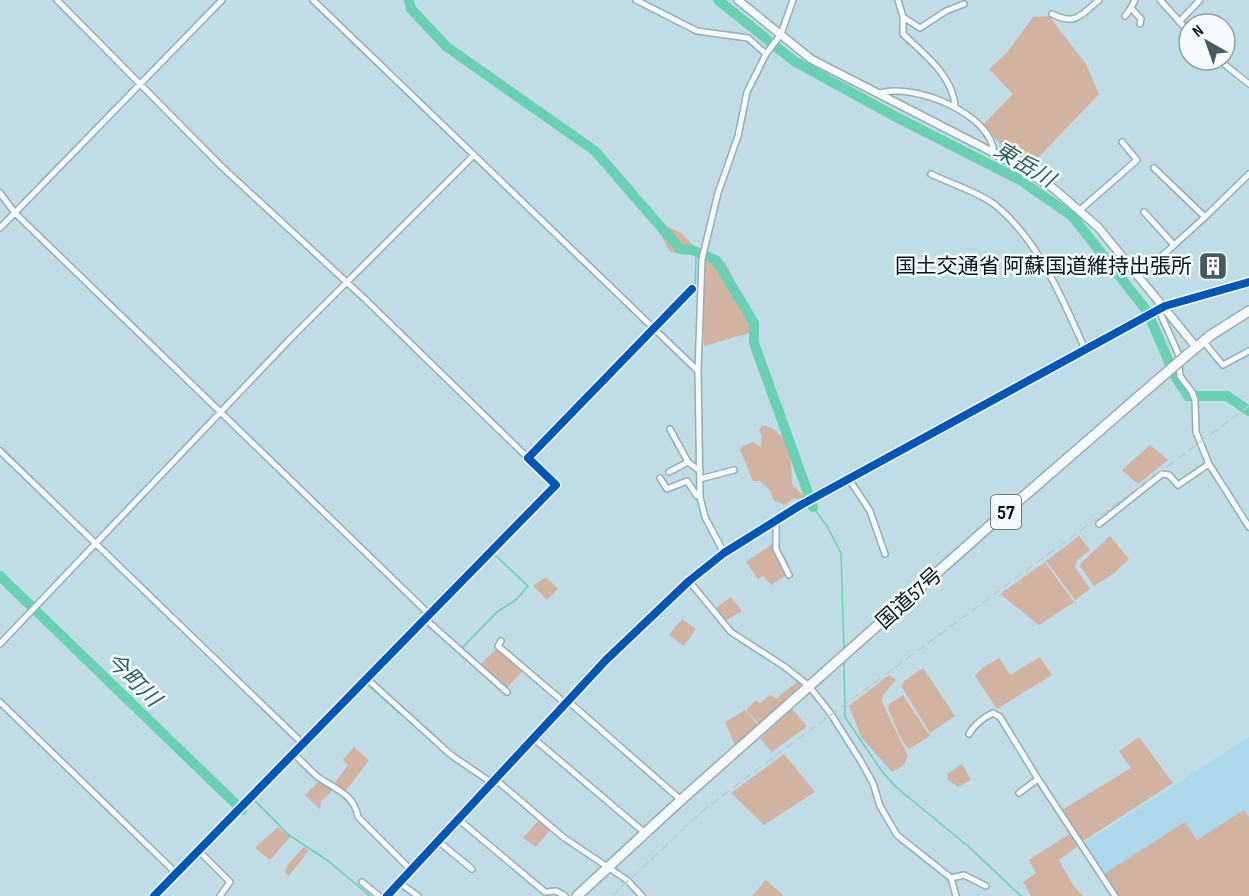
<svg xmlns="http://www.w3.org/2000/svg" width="1249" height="896" viewBox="0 0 1249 896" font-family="'Sofia Sans Condensed','Noto Sans JP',sans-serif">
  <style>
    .built { fill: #abd9eb }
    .green { fill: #d2b2a1 }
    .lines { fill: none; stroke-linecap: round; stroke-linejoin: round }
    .stream { stroke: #69d1b3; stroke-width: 1.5 }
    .river { stroke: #69d1b3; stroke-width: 10 }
    .minor-casing { stroke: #97adb6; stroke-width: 8 }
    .tertiary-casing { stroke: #97adb6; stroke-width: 10 }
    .trunk-casing { stroke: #97adb6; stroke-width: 12 }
    .minor { stroke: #f6fafb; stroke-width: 5 }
    .tertiary { stroke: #f6fafb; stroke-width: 7 }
    .trunk { stroke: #f6fafb; stroke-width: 9 }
    .rail { stroke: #bfc8cb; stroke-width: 1.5; stroke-dasharray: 9 4.5; stroke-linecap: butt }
    .trunk-bridge-casing { stroke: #97adb6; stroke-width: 12; stroke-linecap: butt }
    .trunk-bridge { stroke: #f6fafb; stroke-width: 9 }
    .cycleway-casing { stroke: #f6fbfd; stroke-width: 11 }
    .cycleway { stroke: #0057b8; stroke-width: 8 }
    .labels { text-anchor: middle; stroke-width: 5; stroke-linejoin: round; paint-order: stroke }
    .shield { fill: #f6fbfd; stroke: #4c5b60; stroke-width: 1.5 }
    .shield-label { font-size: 20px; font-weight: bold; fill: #03161d }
    .poi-label { font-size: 21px; fill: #03161d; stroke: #f6fbfd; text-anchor: end }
    .street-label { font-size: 21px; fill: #03161d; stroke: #f6fbfd }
    .water-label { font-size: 22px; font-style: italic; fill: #2d624d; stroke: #f6fbfd }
  </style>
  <rect width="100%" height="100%" fill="#c0dce7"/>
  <path class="built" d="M1249 737V896H1118L1085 843Z"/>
  <path class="green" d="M1049 16 1086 64 1099 94 1032 164 1003 147 983 125 1013 94 989 69 1006 54 1033 17Z
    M655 222 680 232 698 250 725 262 752 315 749 333 704 346 699 274 709 258C695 253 682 256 669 251Z
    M762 425C790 430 792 461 792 484L804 496 803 501 794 498 785 505 773 500 770 490 760 481H753L740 450 743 446 753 442 761 447 762 435 759 431Z
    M1150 445 1168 460 1138 484 1122 470Z
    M1079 536 1090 550 1077 560 1075 567 1090 589 1075 600 1046 561Z
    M1110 536 1129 559 1114 573 1094 586 1080 566 1081 563Z
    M772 544 786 575 771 585 763 576 758 579 746 562Z
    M1045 562 1074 602 1039 625 1000 594Z
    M546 577 558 589 547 600 533 586Z
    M731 597 742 611 725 621 716 608Z
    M682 619 696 629 684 646 669 635Z
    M497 648 523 670 506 689 480 665Z
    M1040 657 1052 675 997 709 975 676 982 668 999 658 1010 675Z
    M923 668 955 716 930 733 901 686 904 681Z
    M889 675 896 680 883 695 882 702 908 756 903 766 892 772 861 737 849 706Z
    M798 681 803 687 760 725 746 710 755 701 761 703 769 695 777 698Z
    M903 695 930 736 909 749 902 741 888 709 889 704Z
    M792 709 807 726 772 752 760 738Z
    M745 710 758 725 735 745 725 722Z
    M1139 737 1173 783 1083 841 1062 810 1131 768 1119 751Z
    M354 747 369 760 345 792 335 782 348 765 343 760Z
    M784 754 815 792 764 825 731 793Z
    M962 764 971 780 958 787 948 780 947 774Z
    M320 780 334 789 321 801 320 809 305 795Z
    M1244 810 1249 817V896H1116L1104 874 1185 822 1197 840Z
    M538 821 550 830 536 847 523 838Z
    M278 827 290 837 270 860 255 848Z
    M1071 833 1079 845 1059 860 1074 887 1083 896H1031L1023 882 1036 873 1029 860Z
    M304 847 309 850 289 876 285 872 288 864Z
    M766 880 783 895 782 896H752Z"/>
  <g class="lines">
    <path class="stream" d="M689 296 695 290 696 257
      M813 507 827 526 841 553 844 651
      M462 648 497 612 517 599 528 586 493 553 559 486 535 460 536 454
      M844 662 845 717 881 770 896 787 969 847 1021 896
      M254 800 289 835 327 860 370 896
      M202 852 366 683 399 713
      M160 896 199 855"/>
    <path class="river" d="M409 0 411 9 447 47 595 151 680 249 692 250 716 260 754 323V343L813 507
      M718 0 794 61 898 118 1020 180 1072 216 1147 311 1175 376 1188 396H1227L1249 411
      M0 576 242 810"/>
    <g class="minor-casing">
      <path id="minor" d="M57 0 221 166 365 299 528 458
        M313 0 698 371
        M636 0 697 31 748 38 766 54
        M898 0 903 17V34C923 53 953 76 955 106
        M1135 0 1131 8 1141 19 1140 24
        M1160 0 1189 32
        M1052 14C1076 26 1081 15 1099 0
        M1125 16 1131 8
        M903 17 920 28 946 11 964 4
        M1179 22 1200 0
        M1219 60 1249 84
        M880 93C914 83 991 113 994 153
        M931 174C949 183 978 192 994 204 1038 239 1062 298 1085 349
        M0 193 15 213 429 614
        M1080 210 1137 160 1122 142
        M1144 212 1174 245
        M1205 217 1249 174
        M0 228 222 0
        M1140 276 1205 217 1154 168
        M1160 309 1161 315 1178 353 1180 376 1192 392 1195 400 1196 432 1209 464 1249 527
        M1203 341 1223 365 1249 351
        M670 429 688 462 700 471
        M0 451 302 743
        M669 472 688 462
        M660 478 667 489 687 481 697 496 700 497
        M700 479 734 470
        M849 479 870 511 885 554
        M776 521V549L789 575
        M1099 524 1162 474 1169 475 1178 485 1209 464
        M724 553 705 517 700 497 698 371 702 259 718 193 738 136 747 92 766 54 781 34 793 0
        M689 581 731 632 785 667 809 686 831 714 860 760 873 783 880 806 897 835 951 878 956 896
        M424 618 507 692
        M501 641 498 646 566 704
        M0 644 291 338 474 155
        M366 678 451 755 492 783
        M568 701 681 800
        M0 702 176 873
        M969 734C974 725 984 717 993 713L1000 717 1038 779 1019 793
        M533 738 645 833
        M293 753C301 760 309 770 318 777 335 789 354 794 358 817L411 870
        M495 779 563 837 627 880 642 896
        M1038 779 1115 896
        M458 819 545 892 556 891 565 896
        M438 841 472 869
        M198 850 230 882 220 896
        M951 878 964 875 986 886
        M362 882 379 896
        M400 883 418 896
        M154 896 556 485 528 458 692 289"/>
    </g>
    <g class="tertiary-casing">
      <path id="tertiary" d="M738 0 811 59 994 153 1053 188 1098 227 1196 347
        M387 896 606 660 689 581 724 553 799 506 1165 306 1249 282"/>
    </g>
    <g class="trunk-casing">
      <path id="trunk" d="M1187 355 1211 335 1249 311
        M577 896 681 800 994 522 1159 379"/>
    </g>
    <use href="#minor" class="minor"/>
    <use href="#tertiary" class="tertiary"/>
    <use href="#trunk" class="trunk"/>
    <path class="rail" d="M612 896 704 810 759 768 1249 406"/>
    <g class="trunk-bridge-casing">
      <path id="trunk-bridge" d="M1159 379 1187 355"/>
    </g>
    <use href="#trunk-bridge" class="trunk-bridge"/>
    <g class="cycleway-casing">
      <path id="cycleway" d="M154 896 556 485 528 458 692 289
        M387 896 606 660 689 581 724 553 799 506 1165 306 1249 282"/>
    </g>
    <use href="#cycleway" class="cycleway"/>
  </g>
  <defs>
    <g id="building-square" transform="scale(1.5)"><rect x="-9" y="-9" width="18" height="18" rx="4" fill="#455b64" stroke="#f6fbfd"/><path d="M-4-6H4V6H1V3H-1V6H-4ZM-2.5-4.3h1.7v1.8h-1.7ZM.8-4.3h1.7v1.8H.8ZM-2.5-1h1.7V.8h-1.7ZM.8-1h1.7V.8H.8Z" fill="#fff"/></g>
  </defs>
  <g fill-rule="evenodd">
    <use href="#building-square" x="1213" y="266"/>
  </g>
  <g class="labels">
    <rect class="shield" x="991" y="495" width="30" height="34" rx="4.5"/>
    <g class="shield-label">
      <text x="1006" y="519">57</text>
    </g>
    <g class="poi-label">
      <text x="1192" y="273">国土交通省 阿蘇国道維持出張所</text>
    </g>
    <g class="street-label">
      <text transform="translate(909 598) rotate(-42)" y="7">国道57号</text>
    </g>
    <g class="water-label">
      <text transform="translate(1025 164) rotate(31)" y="8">東岳川</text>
      <text transform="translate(134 679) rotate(44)" y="8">今町川</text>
    </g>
  </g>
  <g transform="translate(1207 42) rotate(320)"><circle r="28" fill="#f6fbfd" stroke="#959fa3" stroke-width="1.5"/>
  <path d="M0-4.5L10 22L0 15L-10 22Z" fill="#455b64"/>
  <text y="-9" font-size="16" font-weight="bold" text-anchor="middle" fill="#03161d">N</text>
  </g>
</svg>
